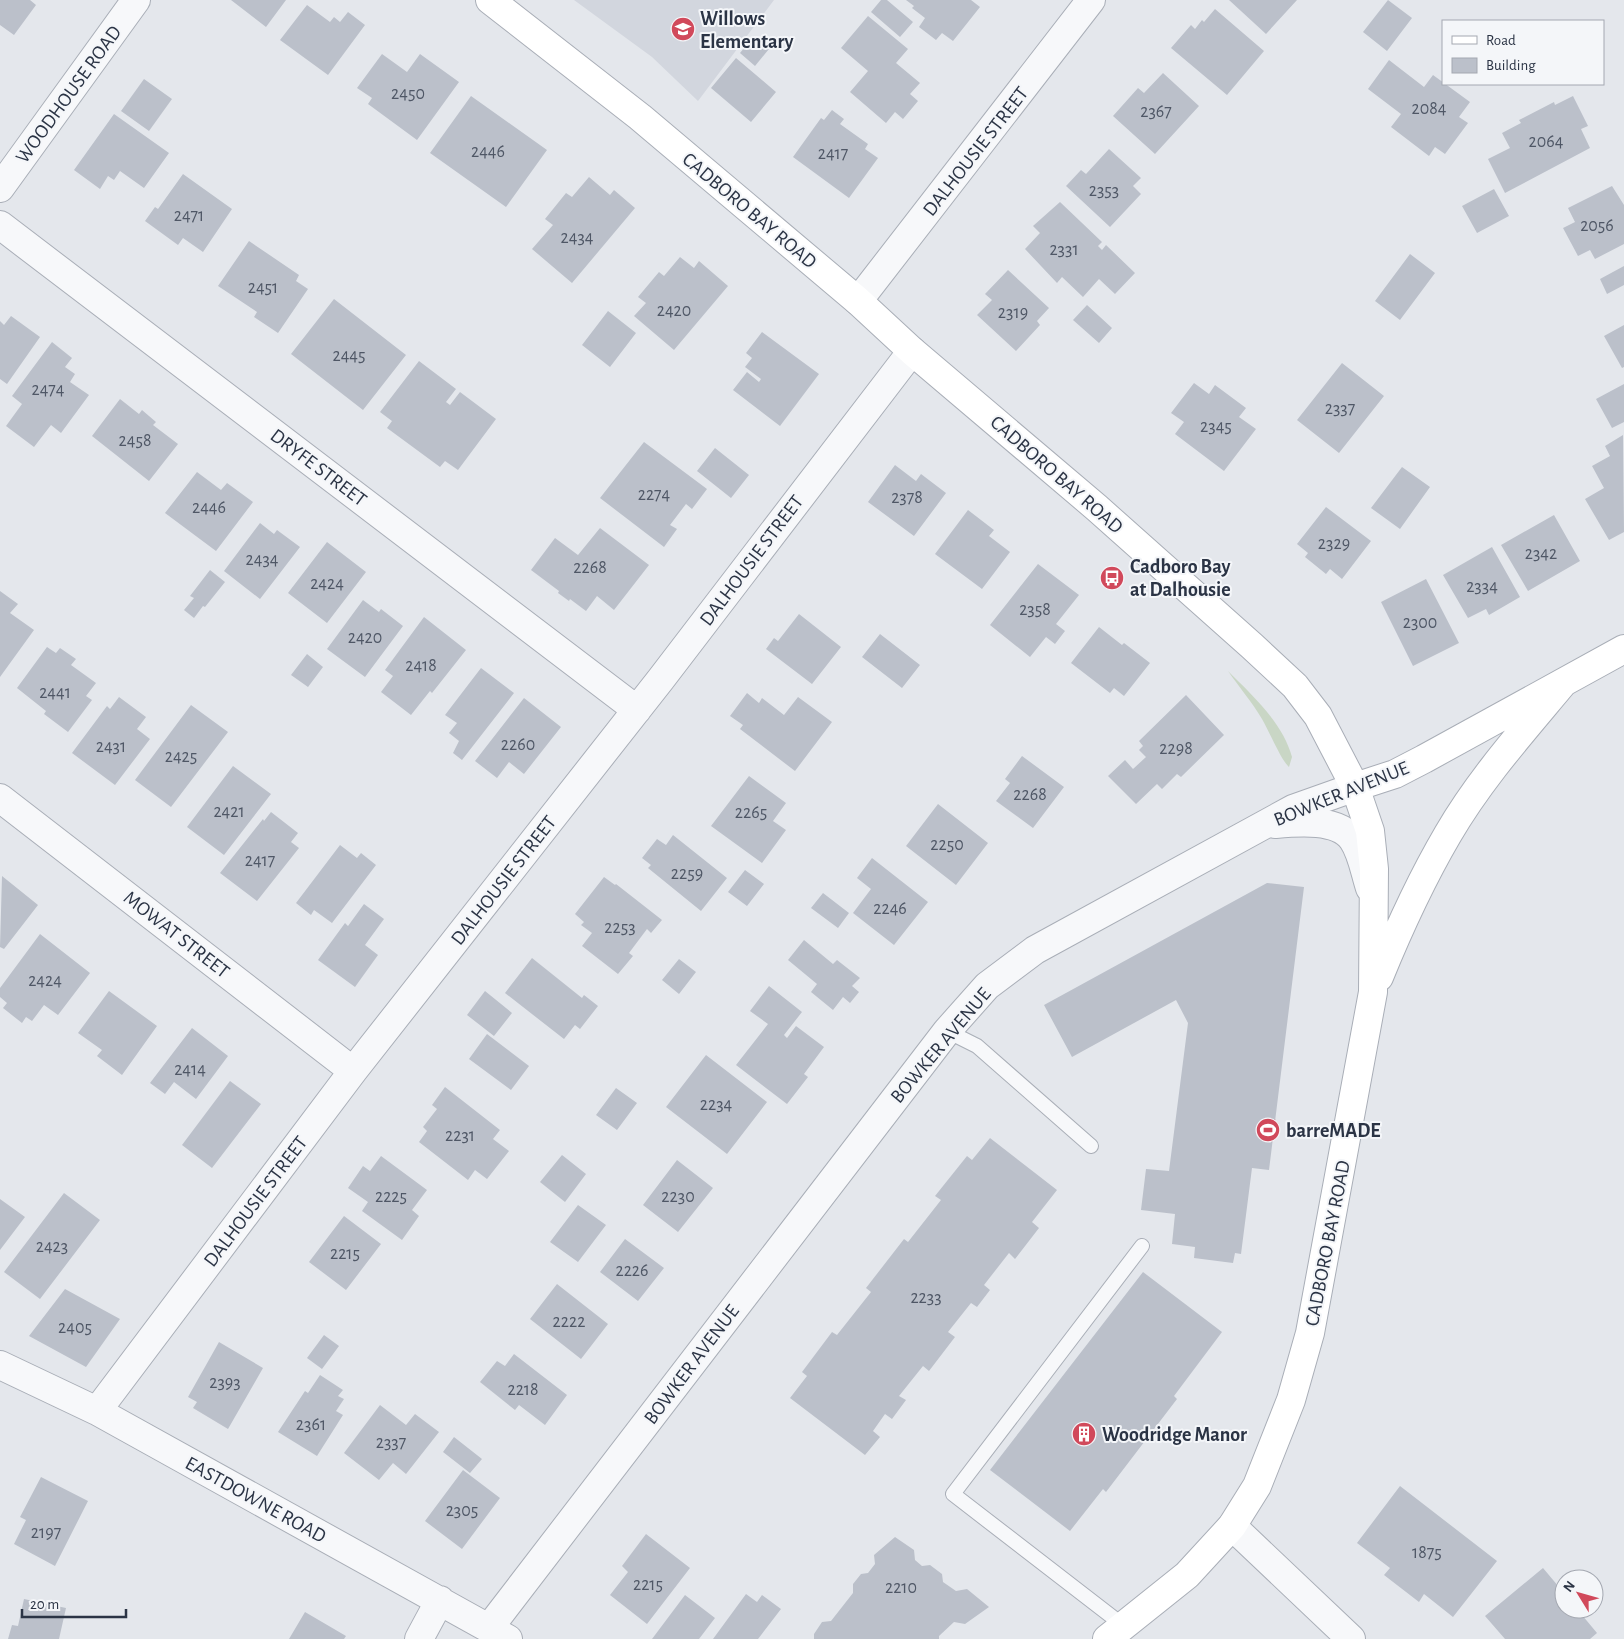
<svg xmlns="http://www.w3.org/2000/svg" width="1624" height="1639" viewBox="0 0 1624 1639" font-family="'Alegreya Sans',sans-serif">
  <style>
    .built { fill: #d2d6de }
    .green { fill: #c9d6c5 }
    .building { fill: #bbc0ca }
    .lines { fill: none; stroke-linecap: round; stroke-linejoin: round }
    .lane-casing { stroke: #a9aeb7; stroke-width: 16 }
    .street-casing { stroke: #a9aeb7; stroke-width: 30 }
    .secondary-casing { stroke: #a9aeb7; stroke-width: 30 }
    .lane { stroke: #f7f8fa; stroke-width: 14 }
    .street { stroke: #f7f8fa; stroke-width: 28 }
    .secondary { stroke: #fff; stroke-width: 28 }
    .labels { text-anchor: middle; stroke-width: 4; stroke-linejoin: round; paint-order: stroke }
    .number-label { font-size: 18px; fill: #4f5766 }
    .poi-label { font-size: 20px; font-weight: bold; fill: #2b3445; stroke: #f4f6f9; text-anchor: start }
    .street-label { font-size: 20px; fill: #2b3445; stroke: #f4f6f9 }
  </style>
  <rect width="100%" height="100%" fill="#e4e7ec"/>
  <path class="built" d="M574 0H774L698 101 652 57Z"/>
  <path class="green" d="M1228 671C1252 695 1283 723 1292 757L1289 767C1281 760 1269 731 1262 719 1252 702 1239 687 1228 671Z"/>
  <path class="building" d="M0 0H30L36 5 14 35 0 25Z
    M231 0H286L266 27Z
    M881 0H887L913 22 900 37 871 12Z
    M906 0H971L980 7 953 41 942 33 936 40 919 27 925 18 912 8 914 6Z
    M1229 0H1297L1266 34Z
    M1388 0 1412 18 1387 51 1363 32Z
    M307 5 330 22 334 17 340 22 348 12 365 25 328 75 280 40Z
    M1215 9 1264 51 1227 95 1171 48 1191 25 1195 29 1202 20 1204 22Z
    M868 16 908 49 896 63 920 83 910 94 918 101 903 119 895 112 886 123 850 92 868 71 841 48Z
    M754 36 769 49 755 66 740 53Z
    M382 54 407 72 420 54 459 82 417 140 368 104 372 98 357 88Z
    M736 58 776 92 751 122 711 88Z
    M1389 60 1424 87 1433 75 1470 102 1459 117 1468 123 1445 154 1435 147 1429 156 1391 127 1401 114 1368 89Z
    M1163 73 1199 106 1155 154 1113 116 1138 88 1144 93Z
    M144 79 172 99 149 131 121 111Z
    M471 96 547 150 506 207 430 153Z
    M1573 96 1588 126 1581 129 1590 148 1505 193 1488 159 1510 148 1502 133 1521 123 1519 120 1554 102 1555 105Z
    M832 110 844 119 840 124 868 144 865 149 878 158 849 198 793 157 821 118 824 120Z
    M114 114 169 153 144 188 120 171 114 180 108 176 100 189 74 170Z
    M1109 149 1141 178 1133 186 1141 194 1110 227 1066 186 1081 170 1086 174Z
    M183 174 232 209 203 252 183 238 178 245 145 221 155 207 158 209Z
    M589 177 610 195 614 190 635 208 572 283 532 249 553 225 545 219 566 193 572 197Z
    M1612 186 1624 205V244L1595 259 1590 250 1578 256 1563 228 1575 222 1568 208Z
    M1494 189 1509 216 1477 233 1462 206Z
    M1060 202 1102 242 1098 246 1102 250 1106 245 1135 273 1115 294 1099 279 1083 297 1062 277 1057 283 1025 249 1040 233 1033 226Z
    M249 241 299 275 296 281 308 289 278 333 254 317 257 312 218 286Z
    M1410 254 1435 273 1400 320 1375 301Z
    M680 257 694 268 699 261 728 286 674 350 634 316 646 303 638 297 659 272 664 276Z
    M1624 266V285L1607 294 1600 279Z
    M1008 270 1049 308 1037 321 1040 325 1016 351 977 315 992 300 985 294Z
    M334 299 406 355 363 410 291 354Z
    M1087 305 1112 328 1099 343 1073 320Z
    M608 311 636 333 610 367 582 345Z
    M11 316 40 337 7 384 0 379V321L4 325Z
    M1624 325V367L1622 368 1604 336Z
    M762 332 819 374 780 426 733 390 747 372 759 382 761 379 745 367 752 358 746 353Z
    M52 342 72 358 65 367 75 374 70 382 89 395 61 433 51 425 34 447 6 426 22 404 12 396Z
    M419 361 456 389 446 402 450 405 460 392 496 419 458 470 445 461 440 467 387 428 392 421 380 412Z
    M1342 363 1384 396 1339 453 1297 420Z
    M1194 383 1209 394 1215 385 1246 408 1239 417 1256 429 1224 471 1175 434 1184 422 1171 413Z
    M1624 384V422L1612 428 1596 399Z
    M120 399 139 414 142 410 156 422 153 425 178 444 149 481 92 436Z
    M1623 435 1624 532 1609 540 1585 499 1604 488 1592 466 1610 456 1605 446Z
    M644 442 707 489 692 509 686 504 670 525 677 529 664 547 600 498Z
    M715 448 749 475 731 498 697 471Z
    M895 465 916 481 921 474 946 493 914 536 868 502Z
    M1402 467 1430 487 1400 529 1371 508Z
    M197 472 221 490 227 483 253 502 216 551 165 513Z
    M1326 507 1371 541 1342 579 1330 569 1326 574 1305 557 1308 553 1297 544Z
    M968 510 994 530 989 536 1010 552 982 589 935 554Z
    M1554 515 1580 561 1528 591 1501 545Z
    M260 523 274 534 277 530 300 547 260 599 224 571Z
    M600 528 649 565 614 610 597 596 586 611 570 599 569 601 558 593 559 591 531 570 555 538 578 555Z
    M327 542 366 572 327 623 288 593Z
    M1492 547 1520 597 1489 615 1486 609 1468 618 1443 575Z
    M1038 564 1079 595 1056 624 1065 631 1055 644 1046 637 1030 657 990 625Z
    M210 570 225 582 205 607 203 606 194 618 184 610 194 598 190 596Z
    M1426 579 1459 643 1413 666 1381 602Z
    M0 591 18 604 10 613 34 630 0 677Z
    M363 600 379 612 381 609 403 626 365 677 327 649Z
    M799 614 841 647 812 684 766 649 774 638 778 641Z
    M424 617 466 650 432 693 430 691 411 715 381 692 393 676 385 670Z
    M1099 627 1122 645 1124 643 1150 663 1124 696 1114 688 1110 693 1071 663Z
    M880 634 920 665 902 688 862 657Z
    M47 647 56 653 60 648 76 659 71 665 96 683 86 696 92 700 68 732 44 714 46 711 17 688Z
    M307 654 323 667 308 687 291 675Z
    M481 668 514 693 462 760 453 753 459 741 449 733 457 723 445 715Z
    M747 693 759 703 762 698 784 715 798 697 832 722 795 771 740 729 743 725 730 716Z
    M1186 695 1224 735 1181 777 1177 774 1162 789 1157 784 1136 804 1108 776 1125 760 1133 769 1146 757 1139 750 1143 746 1139 741Z
    M119 697 146 717 137 729 150 739 115 785 72 753 107 706 110 709Z
    M524 698 561 727 524 774 509 762 497 778 475 761Z
    M191 705 228 732 171 807 135 780Z
    M1022 756 1064 787 1033 828 996 801 1010 783 1005 779Z
    M233 766 271 794 224 855 187 827Z
    M749 776 786 803 773 821 786 830 762 863 711 826Z
    M938 804 988 843 956 885 906 846Z
    M271 812 298 833 291 842 299 848 257 901 220 873 263 819 264 821Z
    M673 835 727 878 701 911 648 868 651 865 642 858 657 839 666 845Z
    M340 845 357 858 361 853 376 865 332 923 314 910 311 915 296 903Z
    M872 858 928 902 894 945 853 913 871 889 857 878Z
    M745 870 764 884 747 906 728 892Z
    M2 876 38 905 4 949 0 947Z
    M604 877 615 885 616 884 662 920 651 933 647 929 629 953 633 956 618 974 582 946 592 933 581 925 584 922 575 914Z
    M1267 883 1304 887 1269 1170 1252 1168 1241 1254 1235 1253 1233 1263 1194 1258 1195 1247 1172 1244 1175 1214 1141 1210 1146 1169 1169 1171 1188 1023 1176 1000 1072 1057 1044 1005Z
    M823 893 849 913 838 928 811 908Z
    M364 904 384 919 365 945 378 955 355 987 318 960 345 923 348 926Z
    M40 934 90 973 58 1015 44 1005 32 1021 26 1017 22 1023 3 1008 7 1003 0 997V988Z
    M804 940 833 964 837 960 860 978 852 986 859 992 850 1003 843 997 833 1010 811 992 817 984 788 960Z
    M532 958 582 998 584 995 598 1006 580 1029 575 1025 564 1039 505 993Z
    M679 959 696 972 679 994 662 980Z
    M769 986 802 1012 784 1035 787 1038 796 1026 824 1047 804 1074 808 1077 787 1104 736 1065 768 1024 750 1011Z
    M109 991 157 1026 122 1075 97 1056 102 1050 78 1033Z
    M485 991 512 1013 494 1036 467 1015Z
    M192 1028 228 1056 196 1099 174 1082 165 1094 150 1083Z
    M487 1034 529 1066 511 1090 469 1059Z
    M706 1055 767 1102 727 1154 666 1107Z
    M230 1081 261 1104 212 1168 182 1145Z
    M445 1087 500 1130 493 1139 509 1151 487 1179 475 1170 468 1180 419 1142 427 1131 423 1127 437 1109 432 1105Z
    M616 1088 637 1103 617 1130 596 1115Z
    M990 1138 1057 1190 1032 1222 1039 1228 1015 1259 1009 1253 984 1285 990 1290 977 1307 971 1303 948 1332 955 1337 929 1371 923 1366 899 1396 906 1400 892 1419 885 1414 873 1431 880 1437 865 1455 790 1398 807 1376 802 1372 832 1332 837 1335 871 1292 866 1288 904 1239 908 1242 941 1200 935 1196 967 1156 972 1160Z
    M562 1155 586 1174 565 1202 540 1182Z
    M381 1156 427 1190 412 1210 419 1216 402 1240 362 1211 368 1202 348 1188 363 1166 370 1171Z
    M677 1160 713 1188 678 1232 643 1205Z
    M64 1193 100 1220 40 1299 4 1272Z
    M0 1199 25 1217 0 1250Z
    M578 1205 606 1225 578 1262 550 1242Z
    M344 1216 381 1244 346 1290 309 1262Z
    M625 1239 664 1268 638 1301 600 1272Z
    M1143 1272 1222 1332 1174 1396 1177 1399 1106 1492 1103 1489 1070 1531 990 1470Z
    M557 1284 608 1324 581 1359 530 1319Z
    M65 1289 120 1319 86 1367 29 1336Z
    M324 1335 339 1346 322 1369 307 1358Z
    M219 1342 263 1368 228 1429 193 1408 197 1402 188 1397Z
    M514 1354 567 1395 545 1425 519 1405 515 1410 480 1382 497 1361 505 1366Z
    M320 1375 343 1390 338 1396 344 1399 336 1411 343 1415 317 1456 278 1432 305 1391 308 1393Z
    M380 1405 406 1425 415 1414 439 1432 406 1474 393 1463 379 1480 344 1453Z
    M454 1437 482 1459 470 1473 443 1452Z
    M463 1470 500 1498 462 1549 425 1521Z
    M41 1477 88 1501 55 1566 14 1544 26 1520 20 1517Z
    M1400 1486 1497 1561 1453 1617 1424 1594 1419 1602 1384 1575 1390 1568 1357 1543Z
    M646 1534 690 1568 647 1624 610 1595 628 1572 622 1566Z
    M895 1537 914 1550 915 1560 922 1566 930 1565 942 1574 943 1582 956 1591 967 1589 989 1607 965 1624 954 1622 939 1636V1639H814V1634L822 1622 831 1621 853 1593V1584L861 1574 868 1573 875 1564 874 1555Z
    M1543 1568 1564 1593V1609H1577L1597 1633 1590 1639H1505L1485 1616Z
    M746 1594 757 1602 762 1595 781 1609 758 1639H713Z
    M685 1595 715 1618 699 1639H652Z
    M24 1599 66 1608 59 1639H8L12 1625 18 1626Z
    M305 1612 346 1636 344 1639H289Z"/>
  <g class="lines">
    <g class="lane-casing">
      <path id="lane" d="M947 1031 977 1046 1091 1146
        M1124 1626 953 1494 1142 1246"/>
    </g>
    <g class="street-casing">
      <path id="street" d="M0 188 136 0
        M0 225 637 710
        M858 301 1091 0
        M0 798 353 1071
        M1275 824C1297 822 1339 818 1353 840 1362 853 1365 873 1370 888
        M0 1365 97 1411 508 1639
        M97 1411 353 1071 661 679 912 351
        M1232 1526 1351 1639
        M489 1628 947 1031 987 986 1035 950 1293 809 1355 787
        M419 1639 440 1600"/>
    </g>
    <g class="secondary-casing">
      <path id="secondary" d="M490 0 640 117 858 301 912 351 1097 508 1252 646 1295 686 1318 716 1355 787 1370 831 1374 869 1373 992 1310 1333 1291 1400 1257 1486 1232 1526 1187 1575 1107 1639
        M1355 787 1395 774 1424 759 1624 649
        M1379 977C1399 928 1421 880 1448 834 1480 779 1523 731 1563 683"/>
    </g>
    <use href="#lane" class="lane"/>
    <use href="#street" class="street"/>
    <use href="#secondary" class="secondary"/>
  </g>
  <defs>
    <g id="school-disc" transform="scale(1.25)"><circle r="9.5" fill="#d1495b" stroke="#f4f6f9"/><path d="M0-5L7-2L0 1L-7-2ZM-4 1L0 2.5L4 1V4Q0 6-4 4Z" fill="#fff"/></g>
    <g id="bus-disc" transform="scale(1.25)"><circle r="9.5" fill="#d1495b" stroke="#f4f6f9"/><path d="M-5-6H5V4H4V6H2V4H-2V6H-4V4H-5ZM-3.5-4V0h7V-4ZM-3.5 1.2v1.5H-2V1.2ZM2 1.2v1.5H3.5V1.2Z" fill="#fff"/></g>
    <g id="stadium-disc" transform="scale(1.25)"><circle r="9.5" fill="#d1495b" stroke="#f4f6f9"/><path d="M0-5a6.5 5 0 1 0 0 10a6.5 5 0 1 0 0-10ZM-3.5-1.8h7v3.6h-7Z" fill="#fff"/></g>
    <g id="building-disc" transform="scale(1.25)"><circle r="9.5" fill="#d1495b" stroke="#f4f6f9"/><path d="M-4-6H4V6H1V3H-1V6H-4ZM-2.5-4.3h1.7v1.8h-1.7ZM.8-4.3h1.7v1.8H.8ZM-2.5-1h1.7V.8h-1.7ZM.8-1h1.7V.8H.8Z" fill="#fff"/></g>
  </defs>
  <g fill-rule="evenodd">
    <use href="#school-disc" x="683" y="29"/>
    <use href="#bus-disc" x="1112" y="578"/>
    <use href="#stadium-disc" x="1268" y="1130"/>
    <use href="#building-disc" x="1084" y="1434"/>
  </g>
  <g class="labels">
    <g class="number-label">
      <text x="408" y="99">2450</text>
      <text x="1429" y="114">2084</text>
      <text x="1156" y="117">2367</text>
      <text x="1546" y="147">2064</text>
      <text x="488" y="157">2446</text>
      <text x="833" y="159">2417</text>
      <text x="1104" y="196">2353</text>
      <text x="189" y="221">2471</text>
      <text x="1597" y="231">2056</text>
      <text x="577" y="243">2434</text>
      <text x="1064" y="255">2331</text>
      <text x="263" y="293">2451</text>
      <text x="674" y="316">2420</text>
      <text x="1013" y="318">2319</text>
      <text x="349" y="361">2445</text>
      <text x="48" y="395">2474</text>
      <text x="1340" y="414">2337</text>
      <text x="1216" y="432">2345</text>
      <text x="135" y="446">2458</text>
      <text x="654" y="500">2274</text>
      <text x="907" y="503">2378</text>
      <text x="209" y="513">2446</text>
      <text x="1334" y="549">2329</text>
      <text x="1541" y="559">2342</text>
      <text x="262" y="565">2434</text>
      <text x="590" y="573">2268</text>
      <text x="327" y="589">2424</text>
      <text x="1482" y="592">2334</text>
      <text x="1035" y="615">2358</text>
      <text x="1420" y="628">2300</text>
      <text x="365" y="643">2420</text>
      <text x="421" y="671">2418</text>
      <text x="55" y="698">2441</text>
      <text x="518" y="750">2260</text>
      <text x="111" y="752">2431</text>
      <text x="1176" y="754">2298</text>
      <text x="181" y="762">2425</text>
      <text x="1030" y="800">2268</text>
      <text x="229" y="817">2421</text>
      <text x="751" y="818">2265</text>
      <text x="947" y="850">2250</text>
      <text x="260" y="866">2417</text>
      <text x="687" y="879">2259</text>
      <text x="890" y="914">2246</text>
      <text x="620" y="933">2253</text>
      <text x="45" y="986">2424</text>
      <text x="190" y="1075">2414</text>
      <text x="716" y="1110">2234</text>
      <text x="460" y="1141">2231</text>
      <text x="391" y="1202">2225</text>
      <text x="678" y="1202">2230</text>
      <text x="52" y="1252">2423</text>
      <text x="345" y="1259">2215</text>
      <text x="632" y="1276">2226</text>
      <text x="926" y="1303">2233</text>
      <text x="569" y="1327">2222</text>
      <text x="75" y="1333">2405</text>
      <text x="225" y="1388">2393</text>
      <text x="523" y="1395">2218</text>
      <text x="311" y="1430">2361</text>
      <text x="391" y="1448">2337</text>
      <text x="462" y="1516">2305</text>
      <text x="46" y="1538">2197</text>
      <text x="1427" y="1558">1875</text>
      <text x="648" y="1590">2215</text>
      <text x="901" y="1593">2210</text>
    </g>
    <g class="poi-label">
      <text x="700" y="25">Willows<tspan x="700" dy="23">Elementary</tspan></text>
      <text x="1130" y="573">Cadboro Bay<tspan x="1130" dy="23">at Dalhousie</tspan></text>
      <text x="1286" y="1137">barreMADE</text>
      <text x="1102" y="1441">Woodridge Manor</text>
    </g>
    <g class="street-label">
      <text transform="translate(68 94) rotate(-54)" y="7">WOODHOUSE ROAD</text>
      <text transform="translate(975 151) rotate(-52)" y="7">DALHOUSIE STREET</text>
      <text transform="translate(750 210) rotate(40)" y="7">CADBORO BAY ROAD</text>
      <text transform="translate(319 467) rotate(37)" y="7">DRYFE STREET</text>
      <text transform="translate(1057 474) rotate(41)" y="7">CADBORO BAY ROAD</text>
      <text transform="translate(751 560) rotate(-53)" y="7">DALHOUSIE STREET</text>
      <text transform="translate(1341 793) rotate(-22)" y="7">BOWKER AVENUE</text>
      <text transform="translate(503 880) rotate(-52)" y="7">DALHOUSIE STREET</text>
      <text transform="translate(177 934) rotate(38)" y="7">MOWAT STREET</text>
      <text transform="translate(940 1045) rotate(-50)" y="7">BOWKER AVENUE</text>
      <text transform="translate(255 1201) rotate(-53)" y="7">DALHOUSIE STREET</text>
      <text transform="translate(1327 1243) rotate(-79)" y="7">CADBORO BAY ROAD</text>
      <text transform="translate(691 1364) rotate(-53)" y="7">BOWKER AVENUE</text>
      <text transform="translate(256 1499) rotate(29)" y="7">EASTDOWNE ROAD</text>
    </g>
  </g>
  <rect x="1442" y="20" width="162" height="65" fill="#f4f6f9" stroke="#a4a8b1"/>
  <rect x="1452" y="36" width="25" height="8" fill="#ffffff" stroke="#a4a8b1"/>
  <text x="1486" y="45" font-size="15" fill="#2b3445">Road</text>
  <rect x="1452" y="58" width="25" height="15" fill="#bbc0ca" stroke="#a4a8b1"/>
  <text x="1486" y="70" font-size="15" fill="#2b3445">Building</text>
  <g transform="translate(1579 1594) rotate(307)"><circle r="24" fill="#f4f6f9" stroke="#a4a8b1"/>
  <path d="M0-4L9 19L0 12L-9 19Z" fill="#d1495b"/>
  <text y="-8" font-size="14" font-weight="bold" text-anchor="middle" fill="#2b3445">N</text>
  </g>
  <path d="M22 1609v8h104v-8" fill="none" stroke="#2b3445" stroke-width="2.5"/>
  <text x="30" y="1609" font-size="15" fill="#2b3445" stroke="#f4f6f9" stroke-width="4" paint-order="stroke">20 m</text>
</svg>
